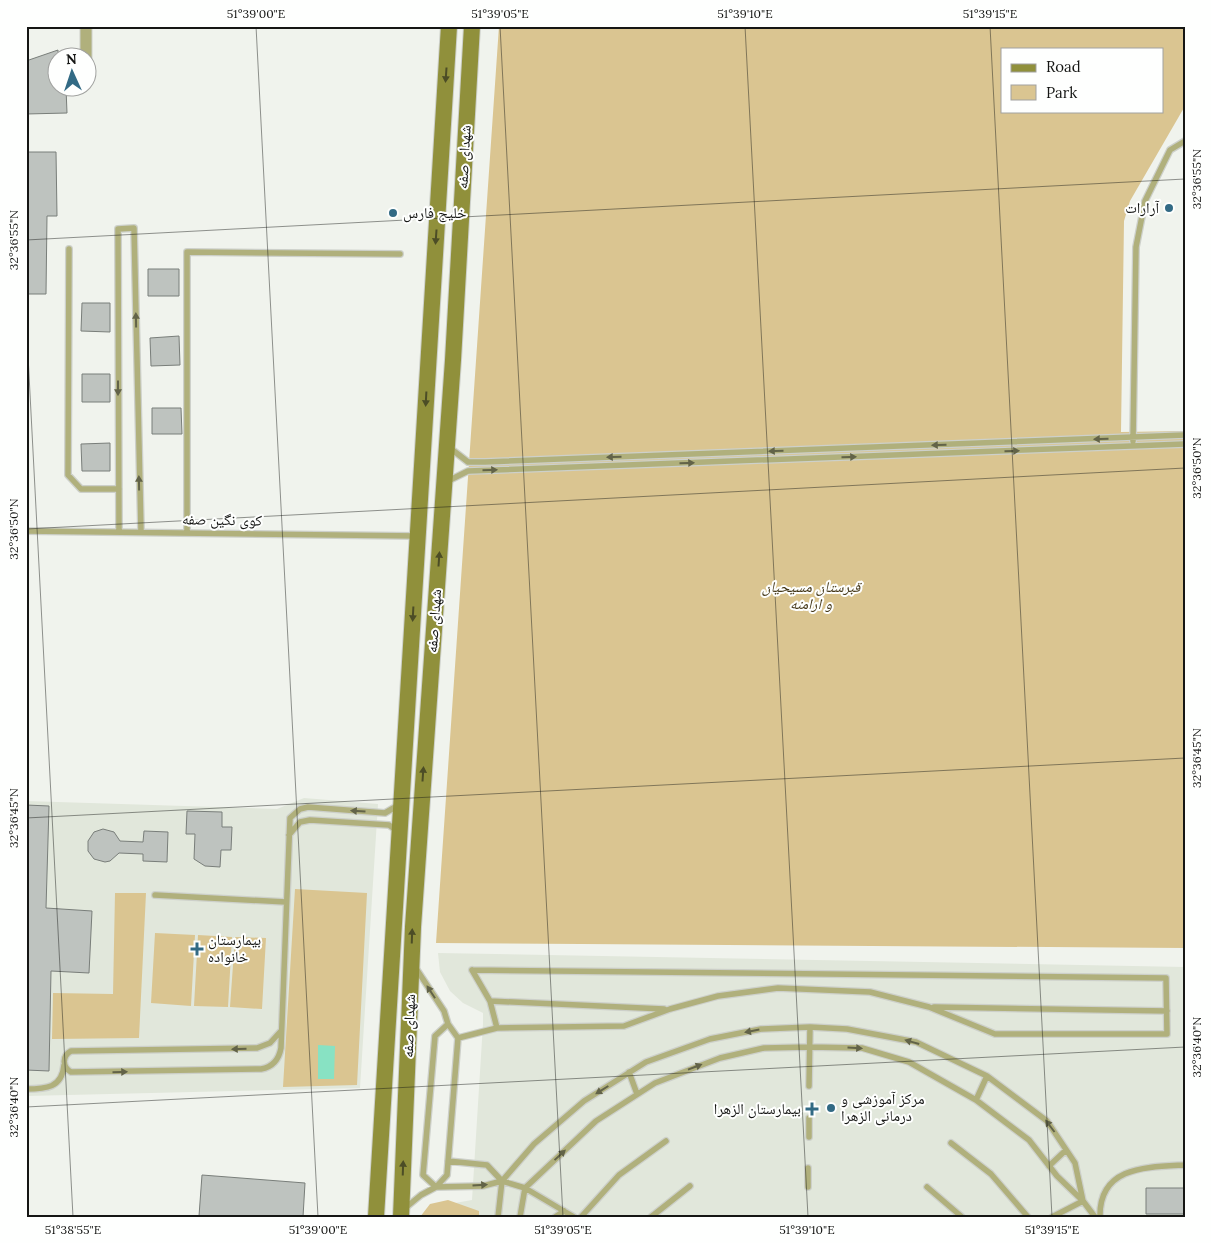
<svg xmlns="http://www.w3.org/2000/svg" width="1211" height="1243" viewBox="0 0 1211 1243" font-family="Lora,'Noto Naskh Arabic',serif">
  <style>
    .built { fill: #e1e7db }
    .green { fill: #dac591; fill-rule: evenodd }
    .water { fill: #88e2c3 }
    .building { fill: #bec3bf; stroke: #797e7a }
    .lines { fill: none; stroke-linecap: round; stroke-linejoin: round }
    .service-casing { stroke: #cdd0ca; stroke-width: 8 }
    .minor-casing { stroke: #cdd0ca; stroke-width: 13 }
    .secondary-casing { stroke: #cdd0ca; stroke-width: 18 }
    .service { stroke: #b0b07c; stroke-width: 5.5 }
    .minor { stroke: #b0b07c; stroke-width: 11 }
    .secondary { stroke: #90903b; stroke-width: 16 }
    .oneway { fill: #4c4d26 }
    .oneway2 { fill: #626348 }
    .ticks { fill: none; stroke: #151614; stroke-width: 1; stroke-opacity: 0.45 }
    .poi-dot { fill: #326a84; stroke: #fefffe; stroke-width: 2 }
    .labels { text-anchor: middle; stroke-width: 4; stroke-linejoin: round; paint-order: stroke }
    .street-label { font-size: 15px; fill: #151614; stroke: #fefffe }
    .poi-label { font-size: 15px; fill: #151614; stroke: #fefffe; text-anchor: start }
    .park-label { font-size: 15px; font-style: italic; fill: #443717; stroke: #fefffe }
    .neatline { fill: none; stroke: #151614; stroke-width: 2 }
    .ticks-label { font-size: 12px; text-anchor: middle; fill: #151614 }
  </style>
  <rect width="100%" height="100%" fill="#f0f3ed"/>
  <path class="built" d="M304 798 378 804 360 1088 26 1096V801L277 809Z
    M438 953 1185 967V1217H433L455 1203 472 1200 483 1024V1013L463 1003 450 991 440 972Z"/>
  <path class="green" d="M499 26H1185V106L1130 201 1124 221 1121 432 1185 431V948L436 943ZM1002 49H1162V111H1002Z
    M295 889 367 893 357 1085 283 1087Z
    M115 893H146L139 1038 52 1039 53 993 113 994Z
    M155 933 195 935 191 1006 151 1003Z
    M198 935 232 937 228 1007 194 1006Z
    M235 937 266 938 262 1009 230 1007Z
    M448 1200 479 1211V1217H420L430 1204Z"/>
  <path class="water" d="M318 1045 335 1046 334 1079H318Z"/>
  <path class="building" d="M58 50V88H66L67 113 26 114V61Z
    M26 152H56L57 216H47L46 294H26Z
    M148 269H179V296H148Z
    M82 303H110V332L81 331Z
    M179 336 180 365 151 366 150 338Z
    M82 374H110V402H82Z
    M152 408H181L182 434H152Z
    M110 443V471H82L81 444Z
    M26 805 49 806 46 908 92 911 89 973 51 971 49 1071 26 1070Z
    M187 811 222 812V827H232L231 850H221L220 867 205 866 194 859 195 834H186Z
    M103 829 114 832 120 841 143 842 144 831 168 832 167 862 143 861V854L119 853 110 861 105 862 94 859 88 851V841L94 832Z
    M202 1175 305 1183 303 1217 199 1216Z
    M1146 1188H1185V1214H1146Z"/>
  <g class="lines">
    <g class="service-casing">
      <path id="service" d="M69 249 68 475 81 489H119
        M1133 441 1136 247 1145 201 1170 150 1185 141
        M450 448 468 462H485L1185 435
        M448 481 468 471 1185 444
        M26 531 417 536
        M119 532 118 229 134 228 141 531
        M187 532V252L400 254
        M289 835 300 822 310 820 389 825 396 830
        M155 895 286 902
        M415 967 444 1011 448 1024 458 1038 447 1175 436 1187
        M472 970 490 1001 497 1028
        M490 1001 664 1009
        M934 1007 1167 1011
        M281 1031 270 1043 257 1048 71 1051C62 1056 62 1067 71 1072L261 1069C273 1067 279 1059 281 1048L290 818 300 809 308 807 385 813 397 806
        M458 1038 497 1028 624 1026 670 1009 718 996 778 988 870 992 929 1007 995 1034H1167L1166 978 472 970
        M629 1072 637 1094
        M809 1086 810 1027
        M26 1089C46 1089 62 1088 64 1065
        M976 1100 987 1076
        M809 1118V1137
        M951 1143 991 1174 1028 1217
        M1049 1166 1066 1150
        M502 1181 525 1188 574 1217
        M436 1187 423 1175 435 1036 448 1024
        M808 1187V1168
        M927 1187 962 1217
        M404 1209 421 1195 436 1187 483 1186 502 1181 487 1165 448 1161
        M498 1217 502 1181 534 1144 584 1101 646 1062 710 1039 761 1029 810 1027 847 1029 916 1042 987 1076 1047 1121 1075 1163 1083 1201
        M520 1217 525 1188 596 1121 655 1083 720 1058 764 1048 809 1047 862 1048 909 1062 976 1100 1029 1140 1057 1176 1083 1201 1095 1217
        M555 1217 564 1211
        M581 1217 619 1175 666 1141
        M651 1217 690 1186
        M1052 1217 1083 1201
        M1100 1217C1099 1166 1147 1167 1185 1165"/>
    </g>
    <g class="minor-casing">
      <path id="minor" d="M86 26V58"/>
    </g>
    <g class="secondary-casing">
      <path id="secondary" d="M376 1217 449 26
        M401 1217 413 927 453 360 472 26"/>
    </g>
    <use href="#service" class="service"/>
    <use href="#minor" class="minor"/>
    <use href="#secondary" class="secondary"/>
  </g>
  <defs><path id="oneway-solid" d="M-6-.8H1V-3.2L6.5 0L1 3.2V.8H-6Z" transform="scale(1.25)"/></defs>
  <g class="oneway">
    <use href="#oneway-solid" transform="translate(446 75) rotate(94)"/>
    <use href="#oneway-solid" transform="translate(436 237) rotate(94)"/>
    <use href="#oneway-solid" transform="translate(426 399) rotate(93)"/>
    <use href="#oneway-solid" transform="translate(439 559) rotate(-86)"/>
    <use href="#oneway-solid" transform="translate(413 614) rotate(93)"/>
    <use href="#oneway-solid" transform="translate(423 774) rotate(-86)"/>
    <use href="#oneway-solid" transform="translate(412 936) rotate(-88)"/>
    <use href="#oneway-solid" transform="translate(403 1168) rotate(-88)"/>
  </g>
  <g class="oneway2">
    <use href="#oneway-solid" transform="translate(136 320) rotate(-91)"/>
    <use href="#oneway-solid" transform="translate(118 388) rotate(90)"/>
    <use href="#oneway-solid" transform="translate(1101 439) rotate(178)"/>
    <use href="#oneway-solid" transform="translate(939 445) rotate(178)"/>
    <use href="#oneway-solid" transform="translate(776 451) rotate(178)"/>
    <use href="#oneway-solid" transform="translate(1012 451) rotate(-2)"/>
    <use href="#oneway-solid" transform="translate(614 457) rotate(178)"/>
    <use href="#oneway-solid" transform="translate(849 457) rotate(-2)"/>
    <use href="#oneway-solid" transform="translate(687 463) rotate(-2)"/>
    <use href="#oneway-solid" transform="translate(490 470) rotate(-2)"/>
    <use href="#oneway-solid" transform="translate(139 483) rotate(-91)"/>
    <use href="#oneway-solid" transform="translate(358 811) rotate(-176)"/>
    <use href="#oneway-solid" transform="translate(431 992) rotate(-123)"/>
    <use href="#oneway-solid" transform="translate(752 1031) rotate(169)"/>
    <use href="#oneway-solid" transform="translate(912 1042) rotate(-164)"/>
    <use href="#oneway-solid" transform="translate(855 1048) rotate(3)"/>
    <use href="#oneway-solid" transform="translate(239 1049) rotate(179)"/>
    <use href="#oneway-solid" transform="translate(695 1067) rotate(-21)"/>
    <use href="#oneway-solid" transform="translate(120 1072) rotate(-1)"/>
    <use href="#oneway-solid" transform="translate(602 1090) rotate(148)"/>
    <use href="#oneway-solid" transform="translate(1050 1126) rotate(-127)"/>
    <use href="#oneway-solid" transform="translate(560 1155) rotate(-43)"/>
    <use href="#oneway-solid" transform="translate(480 1185) rotate(-4)"/>
  </g>
  <path class="ticks" d="M256 26 318 1217M500 26 563 1217M745 26 808 1217M990 26 1052 1217M26 240 1185 179M26 317 73 1217M26 529 1185 468M26 818 1185 758M26 1107 1185 1047"/>
  <g class="poi-dot">
    <circle cx="1169" cy="208" r="5"/>
    <circle cx="393" cy="213" r="5"/>
    <path d="M194.5 941.5h5v5h5v5h-5v5h-5v-5h-5v-5h5z"/>
    <circle cx="831" cy="1108" r="5"/>
    <path d="M809.5 1101.5h5v5h5v5h-5v5h-5v-5h-5v-5h5z"/>
  </g>
  <g class="labels">
    <g class="street-label">
      <text transform="translate(464 157) rotate(-87)" y="5">شهدای صفه</text>
      <text transform="translate(222 520) rotate(1)" y="5">کوی نگین صفه</text>
      <text transform="translate(434 621) rotate(-86)" y="5">شهدای صفه</text>
      <text transform="translate(409 1026) rotate(-88)" y="5">شهدای صفه</text>
    </g>
    <g class="poi-label">
      <text x="1159" y="213" text-anchor="end">آرارات</text>
      <text x="403" y="218">خلیج فارس</text>
      <text x="208" y="945">بیمارستان<tspan x="208" dy="17">خانواده</tspan></text>
      <text x="841" y="1104">مرکز آموزشی و<tspan x="841" dy="17">درمانی الزهرا</tspan></text>
      <text x="801" y="1114" text-anchor="end">بیمارستان الزهرا</text>
    </g>
    <g class="park-label">
      <text x="811" y="592">قبرستان مسیحیان<tspan x="811" dy="17">و ارامنه</tspan></text>
    </g>
  </g>
  <rect width="1211" height="1243" fill="none" stroke="#fefffe" stroke-width="55"/>
  <rect x="1001" y="48" width="162" height="65" fill="#fefffe" stroke="#a1a2a0"/>
  <rect x="1011" y="64" width="25" height="8" fill="#90903b" stroke="#a1a2a0"/>
  <text x="1046" y="72" font-size="15" fill="#151614">Road</text>
  <rect x="1011" y="85" width="25" height="15" fill="#dac591" stroke="#a1a2a0"/>
  <text x="1046" y="98" font-size="15" fill="#151614">Park</text>
  <g transform="translate(72 72) rotate(357)"><circle r="24" fill="#fefffe" stroke="#a1a2a0"/>
  <path d="M0-4L9 19L0 12L-9 19Z" fill="#326a84"/>
  <text y="-8" font-size="14" font-weight="bold" text-anchor="middle" fill="#151614">N</text>
  </g>
  <rect x="28" y="28" width="1156" height="1188" class="neatline"/>
  <g class="ticks-label">
    <text x="256" y="18">51°39'00"E</text>
    <text x="500" y="18">51°39'05"E</text>
    <text x="745" y="18">51°39'10"E</text>
    <text x="990" y="18">51°39'15"E</text>
    <text transform="translate(1197 179) rotate(-90)" y="4">32°36'55"N</text>
    <text transform="translate(14 240) rotate(-90)" y="4">32°36'55"N</text>
    <text transform="translate(1197 468) rotate(-90)" y="4">32°36'50"N</text>
    <text transform="translate(14 529) rotate(-90)" y="4">32°36'50"N</text>
    <text transform="translate(1197 758) rotate(-90)" y="4">32°36'45"N</text>
    <text transform="translate(14 818) rotate(-90)" y="4">32°36'45"N</text>
    <text transform="translate(1197 1047) rotate(-90)" y="4">32°36'40"N</text>
    <text transform="translate(14 1107) rotate(-90)" y="4">32°36'40"N</text>
    <text x="73" y="1234">51°38'55"E</text>
    <text x="318" y="1234">51°39'00"E</text>
    <text x="563" y="1234">51°39'05"E</text>
    <text x="807" y="1234">51°39'10"E</text>
    <text x="1052" y="1234">51°39'15"E</text>
  </g>
</svg>
